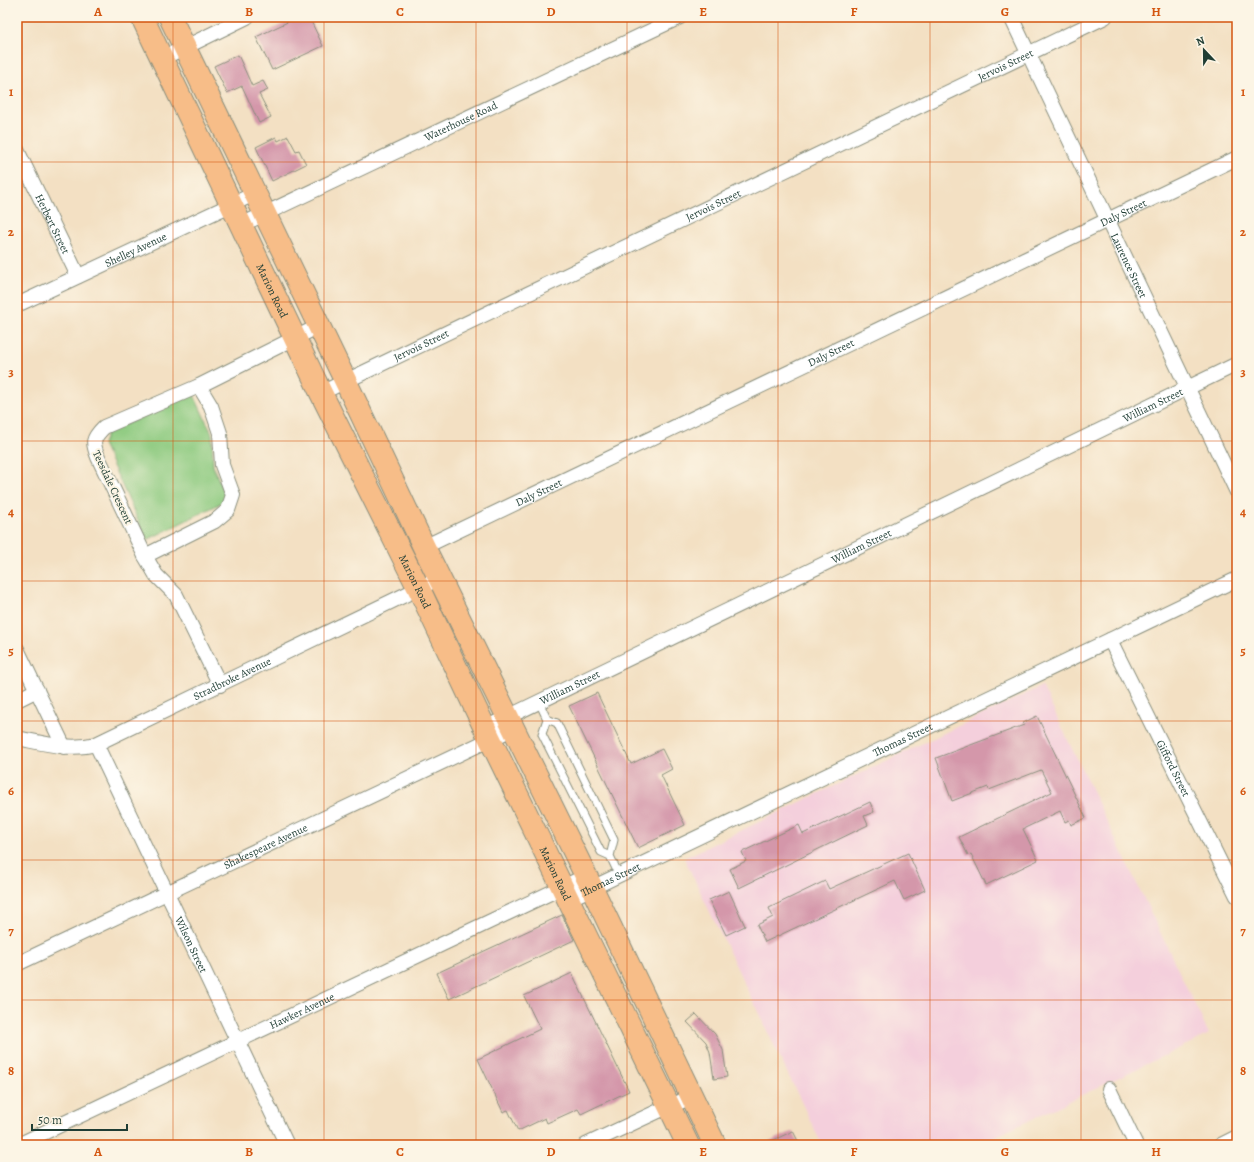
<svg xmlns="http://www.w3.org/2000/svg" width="1254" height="1162" viewBox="0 0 1254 1162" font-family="Alegreya,serif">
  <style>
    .built { fill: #f4cfdc }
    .green { fill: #8fcb81; stroke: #57845a }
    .building { fill: #d497aa }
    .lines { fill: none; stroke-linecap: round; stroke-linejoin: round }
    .service-casing { stroke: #898e7c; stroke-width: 9 }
    .minor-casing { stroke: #898e7c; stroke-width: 16 }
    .primary-casing { stroke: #898e7c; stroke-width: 24 }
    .service { stroke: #fff; stroke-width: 7 }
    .minor { stroke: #fff; stroke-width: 14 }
    .primary { stroke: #f7bd88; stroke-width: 22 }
    .grid { fill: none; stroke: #d45610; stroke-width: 1; stroke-opacity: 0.55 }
    .labels { text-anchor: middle; stroke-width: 4; stroke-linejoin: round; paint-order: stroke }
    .street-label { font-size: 11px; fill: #1f3d34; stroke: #fcf5e5 }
    .neatline { fill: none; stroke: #d45610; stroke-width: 1.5 }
    .grid-label { font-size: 13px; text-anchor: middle; font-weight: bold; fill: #d45610 }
  </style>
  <rect width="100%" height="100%" fill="#fcf5e5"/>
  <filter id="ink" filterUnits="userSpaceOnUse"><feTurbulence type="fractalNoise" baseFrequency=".025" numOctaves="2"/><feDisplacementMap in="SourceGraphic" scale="8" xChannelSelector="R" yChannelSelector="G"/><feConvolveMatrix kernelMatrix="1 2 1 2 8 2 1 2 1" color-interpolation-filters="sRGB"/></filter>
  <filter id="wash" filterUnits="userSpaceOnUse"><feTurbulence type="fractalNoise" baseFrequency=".012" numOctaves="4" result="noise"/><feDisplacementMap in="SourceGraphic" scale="16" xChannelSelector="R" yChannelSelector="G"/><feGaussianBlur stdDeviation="0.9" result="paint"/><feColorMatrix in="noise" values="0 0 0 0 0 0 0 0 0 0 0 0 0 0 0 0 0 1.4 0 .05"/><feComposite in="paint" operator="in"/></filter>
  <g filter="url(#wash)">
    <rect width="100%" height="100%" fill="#f3e0c3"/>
    <path class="built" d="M1042 686 1209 1034 978 1145H822L684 858Z"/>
    <path class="green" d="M193 393 212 434 213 466 227 500 147 540 103 444 107 433Z"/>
    <g id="blocks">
      <path class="building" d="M298 17H309L323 46 272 70 256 37Z
        M238 55 252 86 263 81 268 90 259 94 271 117 259 123 242 86 227 93 214 66Z
        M288 136 296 151 299 150 306 164 272 181 256 147 276 137 278 141Z
        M597 693 631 764 662 749 672 769 661 775 685 825 638 848 569 706Z
        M1037 716 1086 818 1071 825 1069 820 1065 822 1060 811 1023 829 1038 860 986 885 971 854 968 855 959 837 1052 792 1041 770 989 790 988 787 952 801 936 758 1024 725 1023 723Z
        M870 802 874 812 864 816 868 825 739 888 730 869 746 861 742 852 799 825 803 834Z
        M908 853 925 890 904 900 895 881 765 942 757 925 773 917 769 908 825 881 829 889Z
        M729 891 745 926 726 935 709 900Z
        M562 915 574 940 449 999 437 973Z
        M572 973 629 1091 581 1114 578 1109 547 1123 545 1118 518 1131 508 1110 503 1112 478 1059 540 1029 524 996Z
        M696 1014 715 1034 723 1050 727 1077 714 1079 710 1052 706 1042 687 1022Z
        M793 1131 800 1145H763Z"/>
    </g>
  </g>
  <g filter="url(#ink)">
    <use href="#blocks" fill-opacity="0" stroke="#898e7c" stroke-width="1"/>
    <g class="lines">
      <g class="service-casing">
        <path id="service" d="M539 702 547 719 557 723 614 840 610 856
          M547 719 542 734 601 852 610 856 619 875"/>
      </g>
      <g class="minor-casing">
        <g id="minor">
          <path id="s1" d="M1011 17 1237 492"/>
          <path d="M161 59 247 17"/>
          <path id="s2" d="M17 150 78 276"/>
          <path id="s3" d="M241 225 680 17"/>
          <path id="s4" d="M17 305 254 194"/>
          <path id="s5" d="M321 393 1105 17"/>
          <path id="s6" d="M424 547 1237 158"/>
          <path d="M145 556 215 521 228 510 233 495 222 465 220 433 211 406 199 386"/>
          <path id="s7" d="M1110 640 1237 896"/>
          <path d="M17 649 64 747"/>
          <path d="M220 685 176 595 156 575 145 556 98 457C92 442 92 439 104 427L199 386 319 326"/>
          <path d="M17 700 37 690"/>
          <path id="s8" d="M485 728 1237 364"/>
          <path id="s9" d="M17 738C43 743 70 751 96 744L440 578"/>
          <path id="s10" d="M96 744 287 1145"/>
          <path id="s11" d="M569 899 1237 579"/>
          <path id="s12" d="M17 964 514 728"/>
          <path d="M1109 1089 1136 1145"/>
          <path id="s13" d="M18 1145 586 876"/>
          <path d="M586 1145 665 1108 692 1097"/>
          <path d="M1221 1145 1237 1137"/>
        </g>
      </g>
      <g class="primary-casing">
        <g id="primary">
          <path id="s14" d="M142 17 321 393 419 589 490 739 688 1145"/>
          <path d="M170 17 346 382 424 547 592 888 715 1145"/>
        </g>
      </g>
      <use href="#service" class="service"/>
      <use href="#minor" class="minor"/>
      <use href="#primary" class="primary"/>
    </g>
  </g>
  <path class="grid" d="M173 17V1145M324 17V1145M476 17V1145M627 17V1145M778 17V1145M930 17V1145M1081 17V1145M17 162H1237M17 302H1237M17 441H1237M17 581H1237M17 721H1237M17 860H1237M17 1000H1237"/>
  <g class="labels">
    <g class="street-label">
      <text dy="4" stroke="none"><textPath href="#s5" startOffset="759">Jervois Street</textPath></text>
      <text dy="4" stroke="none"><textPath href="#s3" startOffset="243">Waterhouse Road</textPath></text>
      <text dy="4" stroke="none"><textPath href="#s5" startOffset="435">Jervois Street</textPath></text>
      <text dy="4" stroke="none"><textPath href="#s6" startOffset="775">Daly Street</textPath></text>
      <text dy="4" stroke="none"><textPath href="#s2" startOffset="82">Herbert Street</textPath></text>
      <text dy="4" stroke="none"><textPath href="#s4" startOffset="131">Shelley Avenue</textPath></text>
      <text dy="4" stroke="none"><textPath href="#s1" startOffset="275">Laurence Street</textPath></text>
      <text dy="4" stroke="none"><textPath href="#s14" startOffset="303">Marion Road</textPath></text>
      <text dy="4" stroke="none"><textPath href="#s5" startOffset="111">Jervois Street</textPath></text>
      <text dy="4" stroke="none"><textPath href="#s6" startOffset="451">Daly Street</textPath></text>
      <text dy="4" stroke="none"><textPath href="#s8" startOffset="742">William Street</textPath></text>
      <text transform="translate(113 487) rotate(65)" y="4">Teesdale Crescent</text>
      <text dy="4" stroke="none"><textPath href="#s6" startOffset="127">Daly Street</textPath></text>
      <text dy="4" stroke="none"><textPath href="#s8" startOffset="418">William Street</textPath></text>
      <text dy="4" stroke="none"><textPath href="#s14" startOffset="627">Marion Road</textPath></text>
      <text dy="4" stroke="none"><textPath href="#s9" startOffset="231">Stradbroke Avenue</textPath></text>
      <text dy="4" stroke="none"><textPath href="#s8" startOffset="94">William Street</textPath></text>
      <text dy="4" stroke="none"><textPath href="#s11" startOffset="370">Thomas Street</textPath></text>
      <text dy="4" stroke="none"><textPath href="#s7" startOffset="143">Gifford Street</textPath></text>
      <text dy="4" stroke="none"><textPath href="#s12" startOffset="275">Shakespeare Avenue</textPath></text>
      <text dy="4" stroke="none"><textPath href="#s14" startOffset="951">Marion Road</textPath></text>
      <text dy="4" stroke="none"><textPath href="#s11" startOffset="46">Thomas Street</textPath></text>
      <text dy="4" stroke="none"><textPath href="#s10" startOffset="222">Wilson Street</textPath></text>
      <text dy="4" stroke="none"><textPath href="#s13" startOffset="314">Hawker Avenue</textPath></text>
    </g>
  </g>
  <rect width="1254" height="1162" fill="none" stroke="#fcf5e5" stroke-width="44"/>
  <g transform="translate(1204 50) rotate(338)" stroke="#fcf5e5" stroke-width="3" paint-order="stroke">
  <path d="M0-3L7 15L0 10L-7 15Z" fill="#1f3d34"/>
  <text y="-6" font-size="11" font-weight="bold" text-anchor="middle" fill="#1f3d34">N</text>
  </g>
  <path d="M32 1124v6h95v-6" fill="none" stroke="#1f3d34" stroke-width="2"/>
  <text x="38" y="1124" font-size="12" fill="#1f3d34" stroke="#fcf5e5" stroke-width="3" paint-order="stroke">50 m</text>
  <rect x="22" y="22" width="1210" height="1118" class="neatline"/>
  <g class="grid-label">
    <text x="98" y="16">A</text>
    <text x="249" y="16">B</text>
    <text x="400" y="16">C</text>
    <text x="551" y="16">D</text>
    <text x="703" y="16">E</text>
    <text x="854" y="16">F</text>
    <text x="1005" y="16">G</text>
    <text x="1156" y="16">H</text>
    <text x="11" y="96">1</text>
    <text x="1243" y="96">1</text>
    <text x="11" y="236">2</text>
    <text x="1243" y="236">2</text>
    <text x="11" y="376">3</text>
    <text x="1243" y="376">3</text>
    <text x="11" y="516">4</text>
    <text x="1243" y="516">4</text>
    <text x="11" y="655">5</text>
    <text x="1243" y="655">5</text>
    <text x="11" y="795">6</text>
    <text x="1243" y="795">6</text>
    <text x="11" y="935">7</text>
    <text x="1243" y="935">7</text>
    <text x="11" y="1075">8</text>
    <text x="1243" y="1075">8</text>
    <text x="98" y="1156">A</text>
    <text x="249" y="1156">B</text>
    <text x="400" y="1156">C</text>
    <text x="551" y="1156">D</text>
    <text x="703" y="1156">E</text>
    <text x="854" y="1156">F</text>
    <text x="1005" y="1156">G</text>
    <text x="1156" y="1156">H</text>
  </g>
</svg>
